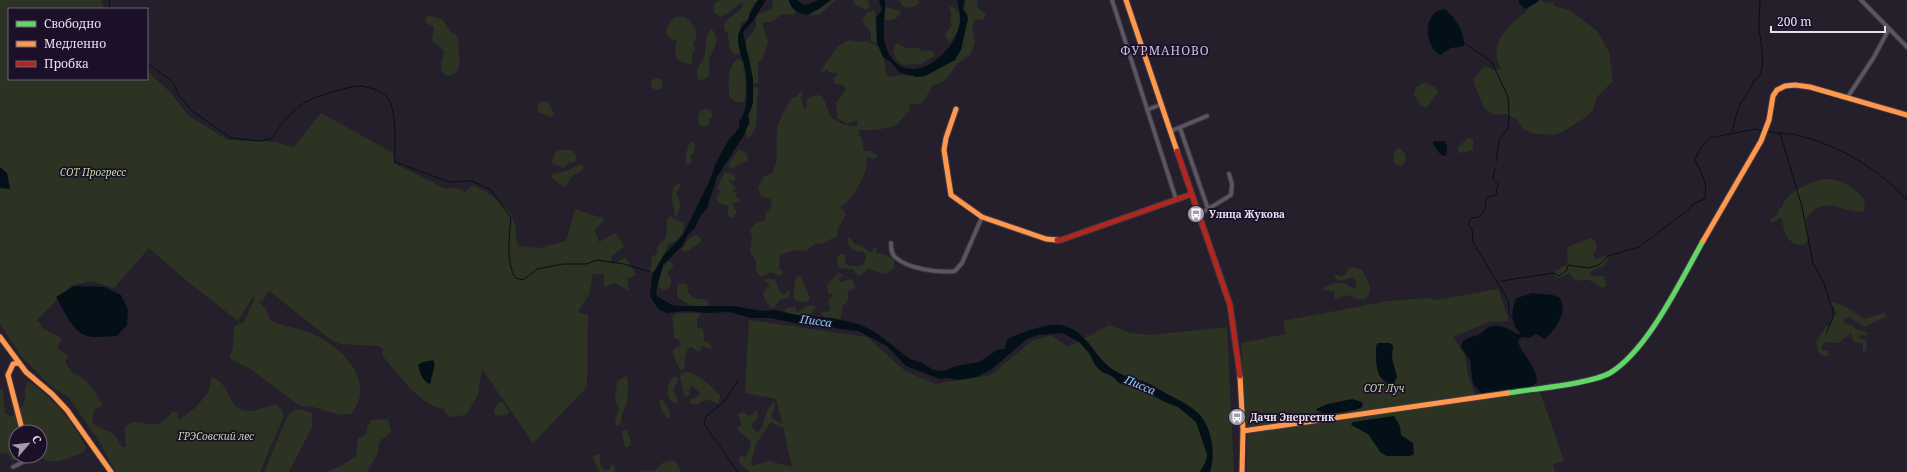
<svg xmlns="http://www.w3.org/2000/svg" width="1907" height="472" viewBox="0 0 1907 472" font-family="'Noto Serif',serif">
  <style>
    .green { fill: #2c3322; fill-rule: evenodd }
    .water { fill: #031018 }
    .lines { fill: none; stroke-linecap: round; stroke-linejoin: round }
    .stream { stroke: #031018; stroke-width: 1 }
    .street-casing { stroke: #3e3944; stroke-width: 5.5 }
    .fast-casing { stroke: #3e3944; stroke-width: 7 }
    .slow-casing { stroke: #3e3944; stroke-width: 7 }
    .jam-casing { stroke: #3e3944; stroke-width: 7 }
    .street { stroke: #5b5662; stroke-width: 3.5 }
    .fast { stroke: #63d668; stroke-width: 5 }
    .slow { stroke: #ff974d; stroke-width: 5 }
    .jam { stroke: #b3261e; stroke-width: 5 }
    .labels { text-anchor: middle; stroke-width: 3.5; stroke-linejoin: round; paint-order: stroke }
    .park-label { font-size: 10px; font-style: italic; fill: #c1dc9d; stroke: #1c1028 }
    .poi-label { font-size: 10px; font-weight: bold; fill: #e7e0f1; stroke: #1c1028; text-anchor: start }
    .water-label { font-size: 11px; font-style: italic; fill: #84d8f1; stroke: #1c1028 }
    .quarter-label { font-size: 12px; letter-spacing: 1px; fill: #cbbddf; stroke: #1c1028 }
  </style>
  <rect width="100%" height="100%" fill="#251f2c"/>
  <path class="green" d="M0 0H101L104 9H9V79H147V71L169 91 189 116 228 140 275 142 294 147 321 113 393 153 394 163 446 189 453 187 465 192 473 185C490 194 510 205 515 225 517 233 515 239 519 246L539 248 566 241 575 209 605 219 595 230 599 242 616 233 624 246 611 257 613 264 626 257 636 275 627 279 629 291 615 283 604 287V274H593L589 295 578 312 588 315 587 387 533 443 482 369 478 395 466 415 448 417 444 409C421 407 396 372 382 355L383 348 379 346 340 344 330 339 269 291 262 302 257 299 266 309 270 320C284 327 294 327 308 332 340 344 378 381 351 414L340 415 313 407 300 406 252 370 229 358 233 349 234 326 244 322 255 298 253 297 238 321 187 281 149 248 114 288 91 281 71 286 36 321 39 322 42 328 62 338 57 348 69 356 65 362C74 377 72 371 84 379 92 385 98 397 103 405L94 410 92 422C107 435 111 425 122 447H126L125 428 132 422C154 422 155 432 172 412H177L179 420 196 407 208 393 212 377C214 378 218 380 220 382 230 390 230 410 247 411 256 412 267 405 277 404L283 413V418L260 472H116L98 440 69 398 50 385 21 356 0 324Z
    M721 0H763L756 3 754 2 753 6 749 12 750 18 748 22 743 21 741 22 740 53 735 55 733 53C728 48 729 42 728 35 728 32 724 31 724 27 724 17 741 14 743 4L741 3 728 13 720 17 714 12 713 7 716 2Z
    M772 0H788L796 12 794 14 781 15 771 22H764L762 23 768 42 763 58 758 63V82L755 84 753 83 750 60 745 45 746 40 753 32 756 26 755 16 771 9 773 5Z
    M828 0H836L819 15H811V13Z
    M854 0H868L870 7 866 10 854 4Z
    M899 0H919V3C915 8 908 9 902 6Z
    M965 0H977L978 8 986 14 983 20 976 19 972 25 975 43 970 55 957 64 945 81 931 86C931 92 930 90 927 95 921 108 921 102 909 105L910 110 895 126 876 130H858L859 135 862 139 864 151H871L878 156 874 159 866 157C870 172 852 200 840 208L844 210 846 215 838 228 837 236 823 243 814 244 806 251C802 252 799 250 796 250 793 251 782 254 780 255L779 268 783 271V274L778 275 771 272 761 277 756 271V261L750 252 752 237 750 230C754 223 758 221 765 221L766 213 772 206 770 199 761 196 758 189 763 177 772 173C779 161 776 147 777 133 777 121 786 109 791 98L796 97 801 91 803 93 801 97 804 109H806L807 99C826 86 825 108 830 115 834 122 848 127 856 126L858 125 857 120 848 124 837 118 836 103 846 89 843 85 835 84 834 79 838 73 828 72V68L823 73 820 72 837 47 849 40 859 42 867 41 879 47 883 56 887 76 890 77 900 75 910 76 939 62 965 28Z
    M1542 0 1546 3 1553 2 1554 6 1569 10 1597 31 1609 52 1613 81 1597 97 1593 110 1586 117 1562 132 1554 135 1535 134 1523 129 1515 118 1505 114 1494 115 1485 109 1474 84V79L1483 67H1489L1493 70 1501 69C1490 49 1500 35 1516 20 1519 17 1525 14 1527 10 1531 5 1536 0 1542 0Z
    M951 6 956 8V12H958C963 19 957 38 949 42L945 35 952 25 950 20 951 13 949 8Z
    M887 7 900 11 901 13C898 18 889 23 883 19L881 12Z
    M875 11 877 38 879 45 871 41V33L862 21 867 12Z
    M429 16 442 19 451 32 457 36C459 46 462 66 455 74L447 76C436 70 443 61 444 51L432 40 434 27 425 22 426 17Z
    M675 17H685C694 23 701 35 693 44L695 50 692 55V63C686 65 682 62 677 59L675 49 677 41C674 39 670 39 668 36 664 29 670 21 675 17Z
    M712 29C722 43 712 49 709 60 708 68 714 80 699 80 693 67 704 62 705 53 706 44 705 39 710 30Z
    M897 43 906 48H917L924 51 931 50 935 54 934 56 921 64 903 65C895 59 890 51 897 43Z
    M739 59 743 62C744 71 748 95 743 102 738 103 731 100 729 96 729 85 726 63 739 59Z
    M651 84a6 6 0 1 1 12 0a6 6 0 1 1-12 0Z
    M1425 82 1436 88 1438 92 1429 105 1425 108 1421 106 1414 95 1416 87Z
    M754 86 758 88C760 93 757 96 757 101 756 111 759 131 749 137H746V129L750 123 749 115 752 108Z
    M542 101 548 102 554 113 552 118 538 112V104Z
    M706 109 711 111 713 116 709 120V125L701 127C697 122 697 115 701 110Z
    M1468 138 1473 139V150L1460 153 1458 152V147Z
    M691 141 695 144 694 152 690 157 692 161 688 165 685 161 688 146Z
    M1397 148 1402 149 1406 156 1405 163 1401 166C1393 165 1393 158 1394 152Z
    M739 149 747 154 748 160 730 169 729 164Z
    M559 150H572L576 156 575 162 569 163 564 168 552 163 555 153Z
    M581 164 583 166V170L573 175 566 186 563 187 551 177V174L566 171Z
    M725 172 735 175V180L733 181 727 179 736 188 735 190 731 191 736 193V196L740 199 739 202 734 203 733 205 737 212 732 218 728 216V206L719 203 716 199 720 192 717 188Z
    M1822 179C1840 178 1853 186 1864 199L1865 210 1860 212C1838 210 1823 195 1806 219L1808 235V240L1805 244C1788 248 1783 231 1782 218H1779L1773 223 1770 219 1777 215 1779 208H1782C1784 193 1809 183 1822 179Z
    M678 183 680 184 681 186 676 193 681 205 677 217 675 216C674 205 667 192 678 183Z
    M670 216 678 221 684 222 683 233 676 241 668 245 663 258 651 275 649 272 652 265 651 258 657 253 658 245 666 238 667 220Z
    M696 235 701 238V242L688 251H683L682 249C686 242 688 237 696 235Z
    M848 238H850L854 244 862 246 870 252H872L874 248 877 249 875 253 885 254 894 260V268L886 274 868 269 859 277 852 269 839 268 836 258 841 254 846 255 845 263 849 266H862L866 259 864 252C855 251 850 250 847 240Z
    M1591 238 1595 241 1597 248 1593 255 1596 259 1610 254 1605 266 1593 270 1589 274 1591 276H1604L1607 285 1602 288C1590 280 1591 279 1576 281L1569 273 1560 278 1555 277V271L1567 265C1569 259 1565 252 1569 246Z
    M669 261 673 265V267L667 272 671 278V286L667 289 661 290 658 283 663 266Z
    M1355 267 1362 270C1367 280 1375 289 1366 299L1362 300 1346 295 1337 299 1334 298 1335 293 1334 291 1323 290V288L1335 283H1345L1354 289 1356 287V282L1353 278C1346 278 1340 284 1334 277L1336 274 1338 276H1343L1350 268Z
    M839 272 843 275 838 279 839 281 841 282 851 279 853 280 855 287 848 292V300L843 306 840 320 824 318 821 314 822 312 830 311 828 301 833 295 828 293 827 285Z
    M798 276H801L810 298 808 302 797 301 793 298 795 280Z
    M769 278 776 281 779 291 783 295 788 290 790 291 789 298 779 300 774 308 769 306 763 295 764 291 770 286 764 280Z
    M679 283 687 284 688 293 694 298 707 300 709 305C699 311 683 303 677 296V288Z
    M1498 289 1509 321 1489 322 1453 337 1465 356 1468 374 1477 400 1540 392 1564 461 1553 464 1555 472H1247V435L1241 343 1286 334 1283 321 1388 301 1427 298 1436 300Z
    M1832 302C1845 304 1854 313 1866 319L1883 313 1886 314 1885 317 1864 327 1849 317 1844 319 1845 324H1850L1856 329 1867 332V336L1862 335 1858 338 1867 340 1866 351 1863 352V344L1853 341 1851 332 1848 336 1844 338 1839 343C1831 344 1826 338 1821 348L1822 350 1829 351 1828 356H1823L1819 353 1816 341 1826 327 1830 325 1833 317 1837 314 1830 304Z
    M809 305 815 306V309L809 316 785 314V309L795 306 797 312Z
    M678 313H699L701 315 697 319V328L703 329 704 340 712 346 711 349 702 346 700 351H697L691 347 687 350 684 362 685 367 682 371C679 369 672 355 673 350 675 347 679 346 681 344L679 340 674 338C675 329 671 321 673 316Z
    M749 320 867 337 905 371 935 384 991 375 1032 341 1051 335 1068 347 1109 325 1131 333 1151 335 1227 327 1234 472H750L739 463V458L741 456 746 457 751 445C749 436 740 436 737 428L741 425 738 414 743 412 749 416 757 410 758 418 751 425 757 433C766 426 764 406 775 402V407L771 417 782 424 776 399 745 393ZM771 422 780 427H783L792 467 769 461 753 466 751 464 756 444Z
    M686 372C701 373 709 386 720 395L719 403 717 404 710 400 703 401 696 405 691 404 690 399 697 397 700 393 692 386 690 387 689 395 686 396 684 395 680 377 681 374Z
    M626 376C631 384 626 396 627 404L623 411 620 425 616 426 615 421 619 409 615 399 617 381Z
    M675 376 679 379 673 389 678 401 677 404C664 399 665 383 675 376Z
    M28 381C53 397 72 421 86 447L84 452C70 457 51 468 39 456H40V432H16V456H22L13 461 7 453 0 454V390L3 389 5 413 11 417C16 412 24 407 25 399 26 390 23 392 28 381Z
    M662 399 669 410 670 419C663 416 660 407 660 400Z
    M499 402H503L509 412 507 415 498 416 494 413 495 407Z
    M295 409 304 410 312 413V427L289 472H264L288 415Z
    M388 419 391 432 379 442 378 453 367 472H327L341 466 356 456 358 438 367 434V427L371 420Z
    M624 430H627L630 438 631 445 627 447H625L622 432Z
    M596 454 600 455V463L604 470H609L611 465H613L615 467V472H600L593 458Z
    M672 460 676 462 681 472H639L643 470 654 471 664 462Z"/>
  <path class="water" d="M758 0H766L753 21 743 32 753 79V103L748 115 749 122 744 135 717 177 707 208 699 218 695 228 687 236 683 245 663 265 656 291 657 296 672 305 680 306H734L762 311 775 310 797 315 831 318 859 324 875 332 910 359 923 363 933 370 944 371 956 366 979 362 997 350 1005 349 1007 339C1022 333 1049 321 1065 326 1089 334 1094 356 1112 369 1117 372 1127 377 1133 379 1137 380 1141 380 1145 382 1154 385 1161 391 1169 395 1179 400 1188 404 1197 412 1212 425 1216 454 1210 472H1200L1206 461 1207 454 1196 422 1178 407 1167 403 1142 390 1119 383 1112 376 1102 372 1095 365 1089 353 1079 342 1062 333 1038 335 1027 339 992 369 977 377 958 380 948 378 940 379 906 366 887 346 858 331 840 329 817 323 800 324 770 318H751L729 312 707 313 686 311 667 313 658 309 650 296 652 276 663 256 683 235 710 180 715 165 728 141 739 128V122C749 109 747 90 746 75 745 61 737 50 738 36 739 29 746 23 749 18V15Z
    M797 0C807 9 808 3 818 0 821 0 828 0 831 0L819 9 807 15C799 14 790 9 789 0Z
    M879 0H885C886 16 880 37 888 52 907 90 952 57 959 27 962 18 959 9 957 0H965L962 9 967 14 968 19 961 50 955 60 925 76 917 77 899 72 891 62 883 57 877 43 876 18 882 10Z
    M1519 0H1539L1536 3 1525 9 1519 3Z
    M1445 9C1455 17 1465 33 1464 46L1451 48 1440 55C1423 45 1423 11 1445 9Z
    M1434 141H1444L1447 146 1446 155 1444 156 1440 154 1433 144Z
    M0 167 7 173 10 189 0 188Z
    M74 286 105 287 121 295 128 309 127 325 117 336C108 336 94 339 85 335 72 330 63 309 56 297Z
    M1532 293 1553 295 1560 298C1568 313 1556 328 1545 339L1536 334 1529 338 1522 337 1518 340C1518 350 1537 366 1537 381L1532 387 1482 394 1473 384 1470 360 1461 347C1463 337 1470 338 1478 335 1482 333 1485 329 1489 327 1498 323 1511 330 1519 335L1520 333C1511 325 1510 308 1517 298Z
    M1378 343H1390L1393 346 1392 358 1397 377 1393 384C1374 382 1376 360 1376 346Z
    M433 360C437 367 431 374 431 382L429 384C422 380 420 373 418 365L423 362Z
    M1352 399 1362 402 1363 405 1361 408C1352 411 1322 418 1316 409L1328 404Z
    M1394 416 1400 426 1401 435 1413 443 1414 454 1410 456H1387L1381 453 1368 434 1351 425 1353 422Z"/>
  <g class="lines">
    <path class="stream" d="M109 9 110 0
      M1464 43 1492 62 1508 97 1509 112 1508 128 1499 140 1496 162
      M147 63 173 82 179 96 192 111 231 138 259 141 271 139C280 126 288 114 301 105 311 97 346 87 359 86 366 86 383 91 387 97 398 112 394 144 395 162L449 182 472 181 491 190 511 218C509 237 506 261 515 278L523 280 537 269 563 264H586L597 260 624 264 654 273
      M1766 131C1776 134 1787 133 1797 135 1840 146 1876 167 1907 200
      M1732 132C1735 121 1736 111 1742 101 1746 94 1753 88 1754 79L1759 77C1767 60 1759 41 1759 23 1759 15 1760 8 1760 0
      M1780 133 1802 207 1813 263 1824 283 1830 303 1833 308V317L1826 334
      M1495 168 1493 179 1498 184 1496 195 1488 197 1485 201 1486 208 1479 217 1471 218 1468 224 1472 229 1473 242 1508 300 1509 312 1512 318 1514 320
      M1501 281 1554 273 1559 276 1567 270 1568 265 1588 268 1599 265 1608 256 1639 247 1688 210 1693 204 1704 199C1709 186 1701 172 1695 160L1699 150 1709 138 1756 129 1763 131
      M738 380 724 402 706 416 704 424 738 472"/>
    <g class="street-casing">
      <path id="street" d="M1112 0 1176 199
        M1861 0 1907 47
        M1847 98 1874 57 1889 29
        M1147 110 1162 104
        M1180 128 1208 209 1199 214
        M1171 131 1207 116
        M1208 209 1231 195 1232 184 1229 174
        M891 243C891 248 891 253 895 257 908 269 938 273 955 271L962 263 982 217
        M13 467 23 462V456"/>
    </g>
    <g class="fast-casing">
      <path id="fast" d="M1508 393C1532 389 1590 384 1610 373 1648 350 1681 280 1703 241"/>
    </g>
    <g class="slow-casing">
      <path id="slow" d="M1126 0 1177 151
        M956 109 946 138 944 150 951 195 982 217 1046 239 1057 240
        M1703 241 1761 141 1769 120 1773 96 1777 90 1785 86 1795 85 1810 87 1907 115
        M0 337 26 372 52 394 67 410 111 472
        M18 363 13 364 8 375 22 429 21 432
        M1240 376 1243 430 1242 472
        M1243 431 1508 393"/>
    </g>
    <g class="jam-casing">
      <path id="jam" d="M1177 151 1230 305 1240 376
        M1057 240H1061L1192 194"/>
    </g>
    <use href="#street" class="street"/>
    <use href="#fast" class="fast"/>
    <use href="#slow" class="slow"/>
    <use href="#jam" class="jam"/>
  </g>
  <defs>
    <g id="bus-disc" transform="scale(0.9)"><circle r="9.5" fill="#a39cac" stroke="#1c1028"/><path d="M-5-6H5V4H4V6H2V4H-2V6H-4V4H-5ZM-3.5-4V0h7V-4ZM-3.5 1.2v1.5H-2V1.2ZM2 1.2v1.5H3.5V1.2Z" fill="#fff"/></g>
  </defs>
  <g fill-rule="evenodd">
    <use href="#bus-disc" x="1196" y="214"/>
    <use href="#bus-disc" x="1237" y="417"/>
  </g>
  <g class="labels">
    <g class="park-label">
      <text x="93" y="176">СОТ Прогресс</text>
      <text x="1384" y="392">СОТ Луч</text>
      <text x="216" y="440">ГРЭСовский лес</text>
    </g>
    <g class="poi-label">
      <text x="1209" y="218">Улица Жукова</text>
      <text x="1250" y="421">Дачи Энергетик</text>
    </g>
    <g class="water-label">
      <text transform="translate(816 321) rotate(8)" y="4">Писса</text>
      <text transform="translate(1140 385) rotate(23)" y="4">Писса</text>
    </g>
    <g class="quarter-label">
      <text x="1165" y="55">ФУРМАНОВО</text>
    </g>
  </g>
  <rect x="8" y="8" width="140" height="72" fill="#1c1028" stroke="#6d6378"/>
  <rect x="16" y="21" width="20" height="6" fill="#63d668" stroke="#6d6378"/>
  <text x="44" y="28" font-size="12" fill="#e7e0f1">Свободно</text>
  <rect x="16" y="41" width="20" height="6" fill="#ff974d" stroke="#6d6378"/>
  <text x="44" y="48" font-size="12" fill="#e7e0f1">Медленно</text>
  <rect x="16" y="61" width="20" height="6" fill="#b3261e" stroke="#6d6378"/>
  <text x="44" y="68" font-size="12" fill="#e7e0f1">Пробка</text>
  <g transform="translate(28 444) rotate(62)"><circle r="19" fill="#1c1028" stroke="#6d6378"/>
  <path d="M0-3L7 15L0 10L-7 15Z" fill="#a39cac"/>
  <text y="-6" font-size="11" font-weight="bold" text-anchor="middle" fill="#e7e0f1">С</text>
  </g>
  <path d="M1771 26v6h114v-6" fill="none" stroke="#e7e0f1" stroke-width="2"/>
  <text x="1777" y="26" font-size="12" fill="#e7e0f1" stroke="#1c1028" stroke-width="3" paint-order="stroke">200 m</text>
</svg>
